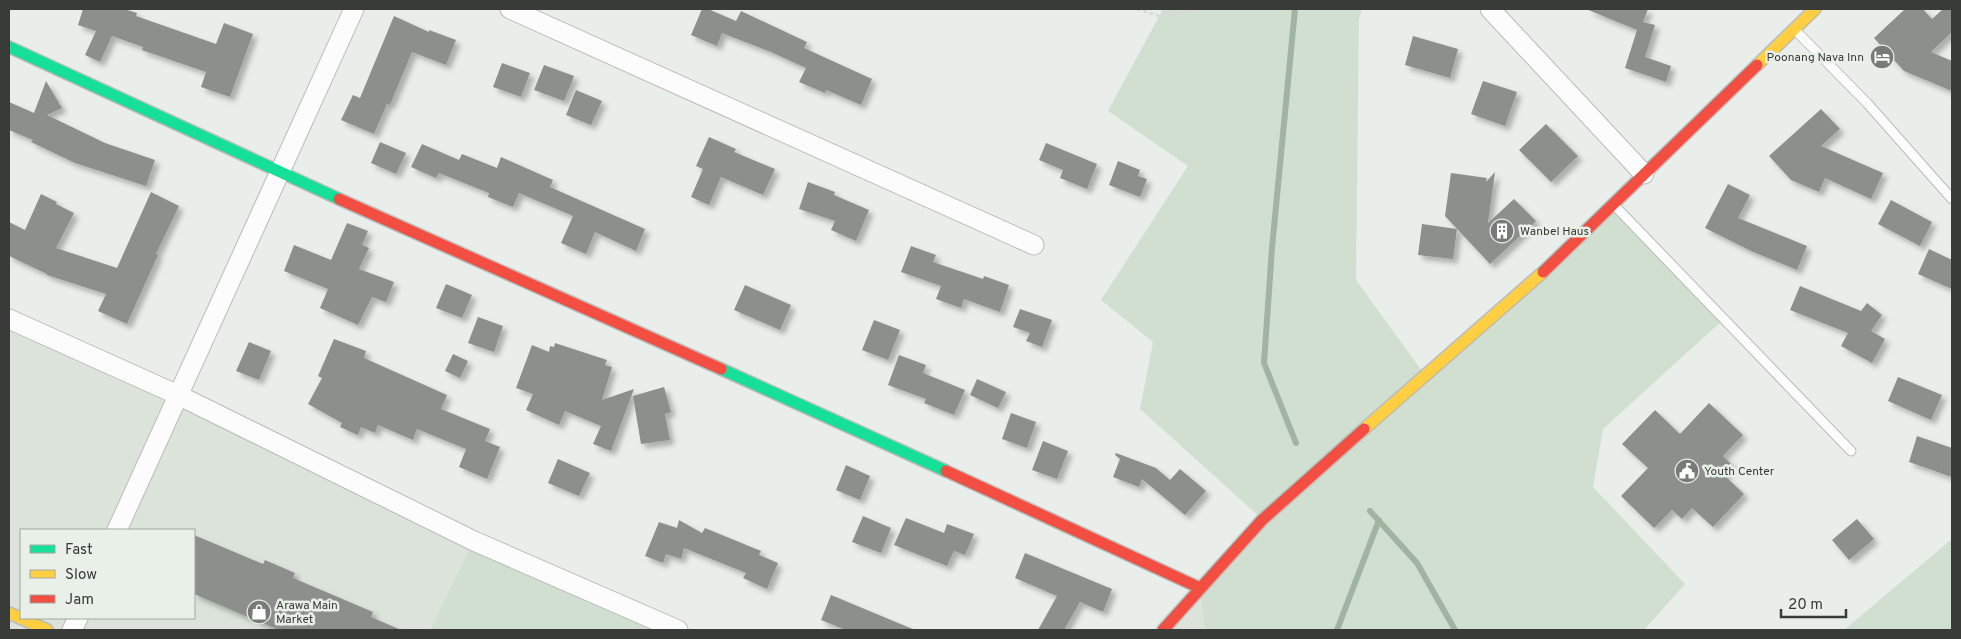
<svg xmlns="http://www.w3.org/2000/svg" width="1961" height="639" viewBox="0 0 1961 639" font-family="Overpass,sans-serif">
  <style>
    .built { fill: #dbe3da; fill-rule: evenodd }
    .green { fill: #d1dfd0 }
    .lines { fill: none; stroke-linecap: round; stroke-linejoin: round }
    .stream { stroke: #a3b3a2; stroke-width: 6 }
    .building { fill: #8c8f8c; filter: url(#shadow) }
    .lane-casing { stroke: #b9bcb9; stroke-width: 11 }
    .street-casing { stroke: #b9bcb9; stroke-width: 21 }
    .fast-casing { stroke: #b9bcb9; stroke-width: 14 }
    .slow-casing { stroke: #b9bcb9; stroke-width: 14 }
    .jam-casing { stroke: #b9bcb9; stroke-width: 14 }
    .path { stroke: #d7d9d7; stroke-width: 3; stroke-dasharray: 4 2.5; stroke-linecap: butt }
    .lane { stroke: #fcfcfc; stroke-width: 9 }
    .street { stroke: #fcfcfc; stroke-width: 19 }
    .fast { stroke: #16e098; stroke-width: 11 }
    .slow { stroke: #ffcf43; stroke-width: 11 }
    .jam { stroke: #f24e42; stroke-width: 11 }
    .labels { text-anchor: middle; stroke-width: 5; stroke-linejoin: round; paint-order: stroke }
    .poi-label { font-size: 12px; fill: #393b38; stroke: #e9f0e8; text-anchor: start }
  </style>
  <defs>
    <filter id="shadow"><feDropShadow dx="4.5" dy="4.5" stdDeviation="2.5" flood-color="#0004"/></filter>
  </defs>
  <rect width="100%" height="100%" fill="#eaeeea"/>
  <path class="built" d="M9 319 474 541 430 630H9ZM21 530H194V618H21Z
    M1200 588 1205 630H1163Z"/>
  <path class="green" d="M1163 9H1362L1359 19 1356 280 1425 375 1613 204 1724 319 1603 429 1593 487 1685 584 1644 630H1205L1200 588 1262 519 1140 409 1153 342 1101 300 1188 166 1108 111Z
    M1952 539V630H1844Z
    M474 541 678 630H430Z"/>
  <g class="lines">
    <path class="stream" d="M1295 9 1272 248 1264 363 1296 443
      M1370 511 1417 563 1455 630
      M1337 630 1379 520"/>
  </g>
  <path class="building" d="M83 9H124L137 13 136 16 216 44 224 23 253 34 230 97 201 87 206 72 142 50 143 47 112 36 100 62 85 55 96 31 78 25Z
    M702 9H708L736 21 741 11 807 42 804 48 872 79 861 105 826 90 825 93 799 82 806 68 771 52 722 33 717 46 691 35Z
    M1586 9H1648L1643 22 1655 25 1645 57 1671 66 1666 82 1625 68 1637 30Z
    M1905 9H1923L1932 19 1943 9H1952V32L1931 52 1952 61V91L1904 71 1874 38Z
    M394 16 429 32V30L456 40 446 65 412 52 390 105 387 104 374 134 341 120 353 95 360 98Z
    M1413 36 1458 49 1450 78 1405 65Z
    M502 63 530 73 521 97 493 87Z
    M544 65 574 76 564 101 534 90Z
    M46 81 62 108 47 115 105 143 155 160 146 186 75 163 31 142 33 140 9 130V102L34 113Z
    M1483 81 1517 92 1505 126 1471 114Z
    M576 90 602 101 591 125 566 115Z
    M1821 109 1840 129 1821 146 1883 173 1871 199 1825 178 1819 192 1791 180 1769 156Z
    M1546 124 1578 156 1551 182 1519 150Z
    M709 137 736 149 734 152 775 169 763 195 721 177 709 205 691 197 703 169 696 166Z
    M380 142 406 153 396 174 371 163Z
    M1046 143 1097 164 1087 189 1060 178 1063 170 1039 160Z
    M422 144 459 160 462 154 497 168 501 157 553 180 550 187 645 229 636 251 595 232 586 254 561 243 573 216 519 193 513 207 488 197 489 193 439 173 436 178 411 167Z
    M1118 161 1140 170 1138 176 1147 179 1140 197 1109 185Z
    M1495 172 1488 223 1514 199 1536 221 1490 264 1445 216 1451 173 1487 178 1486 182Z
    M808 182 835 192 834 195 869 210 856 241 831 230 835 221 799 209Z
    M1728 184 1750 195 1738 218 1807 246 1797 270 1751 251 1705 228Z
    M151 192 179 206 156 254 158 255 127 324 98 311 106 294 47 275V274L9 256V222L25 230 41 194 57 202 56 204 74 213 56 248 117 268Z
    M1891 200 1932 222 1920 246 1878 224Z
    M347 223 368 231 362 245 369 248 359 269 394 282 386 302 372 297 358 325 320 308 328 289 284 271 294 245 331 260Z
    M1422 224 1457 229 1453 259 1418 255Z
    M911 246 936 255 933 262 983 279 984 276 1009 285 1000 312 964 299 961 308 936 299 941 286 901 272Z
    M1929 249 1952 260V289L1918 274Z
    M446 284 472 295 462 318 436 308Z
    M745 285 791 305 780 330 734 310Z
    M1800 286 1861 311 1867 303 1882 315 1871 331 1885 339 1872 363 1841 346 1848 333 1790 310Z
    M1020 309 1052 320 1042 347 1026 341 1030 333 1013 327Z
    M478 317 503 326 494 352 468 343Z
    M874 320 900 330 888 360 862 350Z
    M334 339 366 351 364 358 447 395 441 409 490 429 485 441 500 447 487 479 459 467 466 449 417 429 413 440 378 425 375 433 361 427 358 435 340 427 342 423 308 404 322 378 318 376Z
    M249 342 271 351 259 380 236 371Z
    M555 343 607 360 605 365 612 367 602 400 634 389 611 451 593 444 601 426 565 411 559 425 526 410 533 394 516 388 532 345 549 352 550 346 554 347Z
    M453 354 468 361 460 378 445 371Z
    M899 355 926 365 923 373 965 390 954 415 924 403 926 399 888 385Z
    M1898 377 1942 395 1931 420 1888 401Z
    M977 379 1006 392 998 408 970 395Z
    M664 387 671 412 665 414 670 440 641 444 633 396Z
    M1709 403 1743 435 1723 456 1733 466 1724 475 1744 494 1713 527 1692 508 1682 519 1672 510 1654 528 1621 496 1648 468 1622 444 1655 410 1680 434Z
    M1011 413 1036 422 1027 448 1002 439Z
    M1917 436 1952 448V477L1909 462Z
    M1043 441 1068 451 1057 479 1032 470Z
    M1116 453 1156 468 1170 480 1180 469 1206 491 1185 515 1142 479 1139 487 1113 477 1120 459 1115 455Z
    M558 459 590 473 579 496 548 483Z
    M846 465 870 476 860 500 836 490Z
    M863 516 891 528 881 553 852 542Z
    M906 518 944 533 947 524 974 534 965 555 954 551 947 566 894 545Z
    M1857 519 1874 539 1849 560 1832 540Z
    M679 520 702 533 705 528 761 551 759 555 778 563 767 589 743 578 746 573 684 548 681 559 666 554 663 563 645 556 659 522 677 528Z
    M194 535 263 564 265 560 295 573 293 578 373 612 371 617 401 630H279L194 594Z
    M1025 553 1112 589 1103 612 1080 602 1064 630H1038L1057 596 1015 578Z
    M831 595 915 630H846L821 620Z"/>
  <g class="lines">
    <g class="lane-casing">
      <path id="lane" d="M1796 31 1867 103 1952 199
        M1615 206 1851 451"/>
    </g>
    <g class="street-casing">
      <path id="street" d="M510 9 1034 245
        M1490 9 1644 174
        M9 319 178 395 474 541 678 630
        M117 530 354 9
        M72 630 78 618"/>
    </g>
    <g class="fast-casing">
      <path id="fast" d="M9 47 339 199
        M721 369 946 471"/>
    </g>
    <g class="slow-casing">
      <path id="slow" d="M1757 65 1815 9
        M1364 429 1543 272
        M9 613 47 630"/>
    </g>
    <g class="jam-casing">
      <path id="jam" d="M339 199 721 369
        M1543 272 1757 65
        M946 471 1200 588
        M1163 630 1262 520 1364 429"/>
    </g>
    <path class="path" d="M1137 9 1159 16 1198 9"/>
    <use href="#lane" class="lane"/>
    <use href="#street" class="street"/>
    <use href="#fast" class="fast"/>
    <use href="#slow" class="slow"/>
    <use href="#jam" class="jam"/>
  </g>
  <defs>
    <g id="hotel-disc" transform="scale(1.25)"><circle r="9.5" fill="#777a76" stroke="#e9f0e8"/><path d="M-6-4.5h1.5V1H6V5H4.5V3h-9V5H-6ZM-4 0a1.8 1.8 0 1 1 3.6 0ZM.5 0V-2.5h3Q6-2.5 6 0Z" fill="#fff"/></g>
    <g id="building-disc" transform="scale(1.25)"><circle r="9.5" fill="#777a76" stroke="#e9f0e8"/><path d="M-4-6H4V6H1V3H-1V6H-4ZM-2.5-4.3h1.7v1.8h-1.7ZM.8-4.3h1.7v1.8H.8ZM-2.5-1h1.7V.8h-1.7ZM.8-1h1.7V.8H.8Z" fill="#fff"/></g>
    <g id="civic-disc" transform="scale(1.25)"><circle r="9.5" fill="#777a76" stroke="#e9f0e8"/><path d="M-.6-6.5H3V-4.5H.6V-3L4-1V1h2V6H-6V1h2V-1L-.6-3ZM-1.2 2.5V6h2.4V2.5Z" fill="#fff"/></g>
    <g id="shop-disc" transform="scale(1.25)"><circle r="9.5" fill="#777a76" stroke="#e9f0e8"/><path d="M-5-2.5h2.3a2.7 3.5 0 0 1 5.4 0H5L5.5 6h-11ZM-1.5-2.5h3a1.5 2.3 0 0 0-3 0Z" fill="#fff"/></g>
  </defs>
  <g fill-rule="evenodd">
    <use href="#hotel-disc" x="1882" y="57"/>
    <use href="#building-disc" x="1502" y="231"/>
    <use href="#civic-disc" x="1687" y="471"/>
    <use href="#shop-disc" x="259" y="612"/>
  </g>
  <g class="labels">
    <g class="poi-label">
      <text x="1864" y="61" text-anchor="end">Poonang Nava Inn</text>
      <text x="1520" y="235">Wanbel Haus</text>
      <text x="1704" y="475">Youth Center</text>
      <text x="276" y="609">Arawa Main<tspan x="276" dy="14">Market</tspan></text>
    </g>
  </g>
  <rect width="1961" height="639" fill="none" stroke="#393b38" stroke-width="20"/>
  <rect x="20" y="529" width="175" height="90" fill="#e9f0e8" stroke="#a3a8a2"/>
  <rect x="30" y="545" width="25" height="8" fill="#16e098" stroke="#a3a8a2"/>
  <text x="65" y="554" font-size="15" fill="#393b38">Fast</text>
  <rect x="30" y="570" width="25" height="8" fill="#ffcf43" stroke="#a3a8a2"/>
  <text x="65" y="579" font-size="15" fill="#393b38">Slow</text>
  <rect x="30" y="595" width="25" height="8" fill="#f24e42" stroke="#a3a8a2"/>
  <text x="65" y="604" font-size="15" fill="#393b38">Jam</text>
  <path d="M1781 609v8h65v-8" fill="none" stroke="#393b38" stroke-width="2.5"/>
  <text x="1788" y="609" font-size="15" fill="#393b38" stroke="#e9f0e8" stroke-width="4" paint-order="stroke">20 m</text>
</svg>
